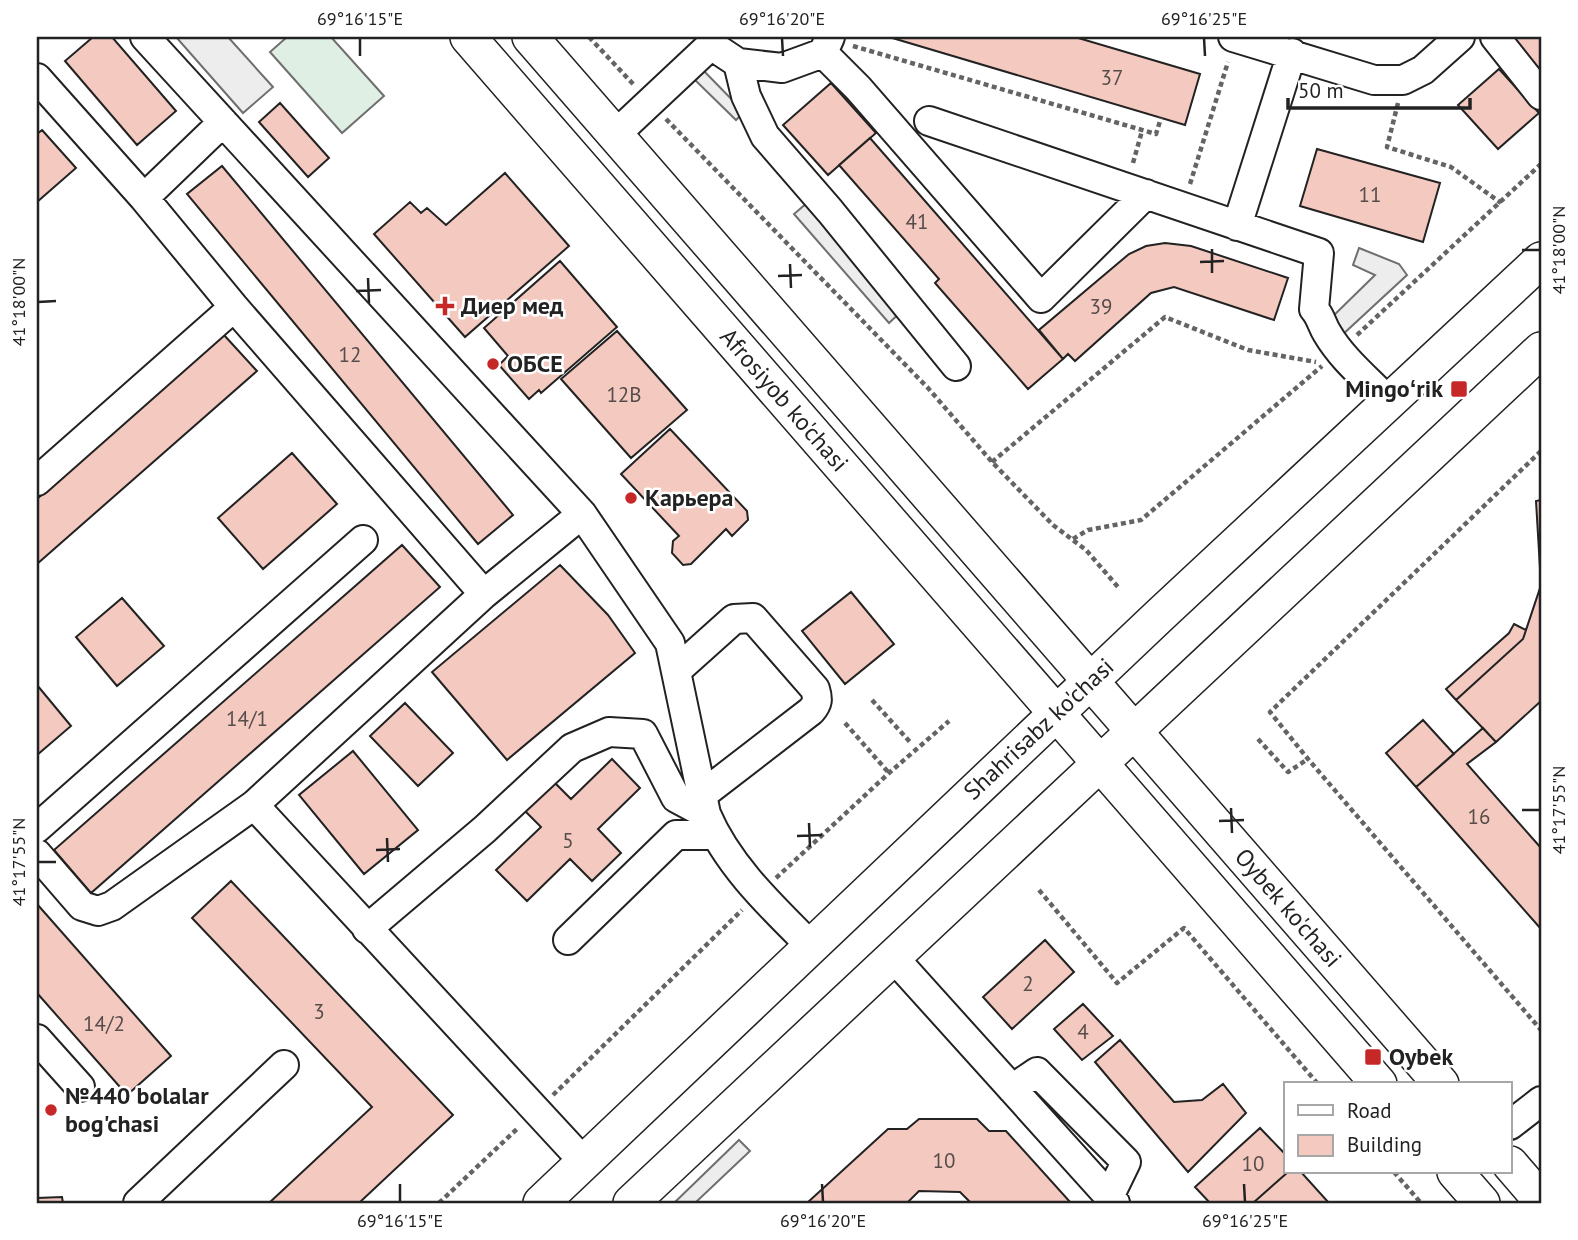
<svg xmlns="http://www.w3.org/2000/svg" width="1578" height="1240" viewBox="0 0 1578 1240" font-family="'PT Sans',sans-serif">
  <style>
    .green { fill: #e0efe3; stroke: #6f6f6f; stroke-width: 2 }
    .parking { fill: #ededed; stroke: #6f6f6f; stroke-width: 2 }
    .building { fill: #f3c9c0; stroke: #222; stroke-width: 2 }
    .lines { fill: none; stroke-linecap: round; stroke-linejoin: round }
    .minor-casing { stroke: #222; stroke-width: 32 }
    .major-casing { stroke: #222; stroke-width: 38 }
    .path { stroke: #646464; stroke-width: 4.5; stroke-dasharray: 5 3.5; stroke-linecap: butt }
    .minor { stroke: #fff; stroke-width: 28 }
    .major { stroke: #fff; stroke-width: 35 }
    .ticks { fill: none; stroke: #222; stroke-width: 2.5 }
    .poi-dot { fill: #c62828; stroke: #fff; stroke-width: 2.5 }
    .labels { text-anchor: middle; stroke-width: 5; stroke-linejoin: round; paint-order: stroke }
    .number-label { font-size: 21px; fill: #564c4a }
    .poi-label { font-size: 24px; font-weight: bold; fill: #222; stroke: #fff; text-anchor: start }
    .street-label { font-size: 24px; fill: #222; stroke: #fff }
    .neatline { fill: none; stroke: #222; stroke-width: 2.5 }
    .ticks-label { font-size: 18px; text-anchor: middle; fill: #222 }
  </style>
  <rect width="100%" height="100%" fill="#fff"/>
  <path class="green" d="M287 37H331L384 96 342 133 270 52Z"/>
  <path class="parking" d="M176 37H228L273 87 243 113Z
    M702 69 744 112 736 120 693 78Z
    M807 203 903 310 889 323 794 214Z
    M1359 248 1399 264 1407 275 1341 336 1327 322 1375 275 1353 265Z
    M739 1140 750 1151 695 1203H674Z"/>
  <path class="building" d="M93 37H112L176 111 137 145 65 61Z
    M889 37H1075L1200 74 1185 125Z
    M1515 37H1541V71L1513 39Z
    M1499 69 1539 113 1498 149 1458 105Z
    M831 83 876 133 828 175 783 125Z
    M280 103 329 158 308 177 259 122Z
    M42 130 76 168 37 202V134Z
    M870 138 1063 359 1028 389 935 283 939 279 839 165Z
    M1317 149 1440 183 1423 242 1300 206Z
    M222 166 513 515 478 544 187 194Z
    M505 173 569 246 465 337 374 234 410 202 421 213 427 208 446 225Z
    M1165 243 1191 246 1288 278 1274 320 1174 287 1151 293 1075 361 1068 354 1063 359 1039 330 1129 254 1146 246Z
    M560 261 617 327 541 393 539 390 529 399 499 365 508 356 484 328Z
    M617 331 687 410 631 458 561 379Z
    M224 335 257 371 37 564V499Z
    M670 429 747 511 748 520 732 536 726 529 691 564 683 565 672 553 673 541 679 536 621 474Z
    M292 453 337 504 263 569 218 518Z
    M1541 500V701L1496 742 1456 700 1523 639 1541 585 1536 501Z
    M402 545 440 587 91 893 54 850Z
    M560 565 608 615 635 653 507 760 432 672Z
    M851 592 894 644 845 684 802 631Z
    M122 598 164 646 117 686 76 637Z
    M1514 624 1526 630 1523 639 1456 700 1446 689 1509 633Z
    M37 685 71 726 37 755Z
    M405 703 453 753 418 786 370 736Z
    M1423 720 1454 754 1416 787 1386 753Z
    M1483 728 1496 742 1467 764 1541 848V929L1416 787Z
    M353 751 418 830 364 874 299 795Z
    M612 759 640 788 598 829 621 853 592 881 570 859 527 901 496 870 541 827 523 809 552 780 571 799Z
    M231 881 453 1115 359 1203H269L372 1107 192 918Z
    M37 904 171 1056 127 1095 37 993Z
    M1045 940 1074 972 1012 1029 983 997Z
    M1083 1004 1113 1036 1082 1060 1054 1029Z
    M1120 1040 1174 1102 1202 1100 1223 1084 1246 1113 1188 1172 1095 1062Z
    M919 1119H977L989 1131H1006L1071 1203H971L960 1192 919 1191 907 1203H807L888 1129H907Z
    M1260 1128 1286 1155V1172H1288L1253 1203H1210L1195 1187Z
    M1288 1172H1301L1329 1203H1253Z
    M62 1197 63 1203H37V1198Z"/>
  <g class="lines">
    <g class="minor-casing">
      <path id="minor" d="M145 37 582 514 670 643 706 814C728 866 772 907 811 946
        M1233 37 1374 80H1403L1423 70 1460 37
        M1495 37 1541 95
        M823 53 858 88 1041 298 1146 194
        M738 63 746 96 765 136 830 211 956 366
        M37 78 144 198
        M929 121 1319 253 1314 309C1321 317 1322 325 1327 333 1342 359 1368 380 1388 401
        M223 122 144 198 234 307 484 594
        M615 135 711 45 738 63 782 68 823 53 830 37
        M1237 226 1292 53
        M37 481 234 307
        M676 671 734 619 753 618 815 689C818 699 818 703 811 711L702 795
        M254 805 584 1162
        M37 828 363 540
        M37 854 82 906 98 911 112 906 254 805 484 594 582 514
        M367 929 485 829 572 748 609 732 643 734 676 798 706 814
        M568 940 676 835H714
        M894 958 1115 1203
        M37 1039 80 1087
        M1012 1089 1037 1072 1126 1162 1109 1197
        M1510 1125 1541 1101
        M138 1203 284 1065"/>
    </g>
    <g class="major-casing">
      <path id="major" d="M468 37 1379 1084
        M530 37 1441 1084
        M1510 1164 1541 1200
        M1455 1172 1482 1203
        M541 1203 1159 616 1541 260
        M631 1203 1541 350"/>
    </g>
    <path class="path" d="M589 37 634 85
      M853 46 1156 134 1161 118
      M1398 103 1387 147 1451 167 1501 203
      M666 119 928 388 992 462 1053 525 1086 550 1118 587
      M1133 163 1142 131
      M1190 184 1228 62
      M1357 335 1541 164
      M1541 451 1270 712 1308 759 1541 1030
      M992 462 1165 317 1248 350 1316 362
      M1073 539 1088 530 1141 520 1322 366
      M872 700 910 742
      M845 723 889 773
      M1258 739 1288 772 1308 759
      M776 878 889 773 949 721
      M1039 890 1117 983 1184 928 1318 1084
      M553 1095 742 910
      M1394 1172 1421 1203
      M439 1203 519 1127"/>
    <use href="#minor" class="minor"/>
    <use href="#major" class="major"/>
  </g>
  <path class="ticks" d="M360 38V56M782 38 783 56M1204 38 1205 56M1212 249V273M1522 250H1540M1200 262 1224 261M790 264 791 288M778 276 802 275M368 278 369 303M356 291 381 290M38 302 56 301M1231 808 1232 833M1522 810H1540M1219 821 1244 820M809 823 810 847M797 836 822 835M387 838 388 862M376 850 400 849M38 862H56M400 1184V1202M822 1184 823 1202M1244 1184 1245 1202"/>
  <g class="poi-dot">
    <path d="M441.5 295.5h7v7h7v7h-7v7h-7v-7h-7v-7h7z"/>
    <circle cx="493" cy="364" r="7"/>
    <rect x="1450" y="380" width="18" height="18" rx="3.5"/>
    <circle cx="631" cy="498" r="7"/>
    <rect x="1364" y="1048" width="18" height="18" rx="3.5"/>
    <circle cx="51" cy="1110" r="7"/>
  </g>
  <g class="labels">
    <g class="number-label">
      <text x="1112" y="85">37</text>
      <text x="1370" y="202">11</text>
      <text x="917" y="229">41</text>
      <text x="1101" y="314">39</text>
      <text x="350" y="362">12</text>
      <text x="624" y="402">12B</text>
      <text x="247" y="726">14/1</text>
      <text x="1479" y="824">16</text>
      <text x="568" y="848">5</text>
      <text x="1028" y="991">2</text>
      <text x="319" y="1019">3</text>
      <text x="104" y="1031">14/2</text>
      <text x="1083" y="1039">4</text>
      <text x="944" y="1168">10</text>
      <text x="1253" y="1171">10</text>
    </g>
    <g class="poi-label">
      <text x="461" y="314">Диер мед</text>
      <text x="507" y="372">ОБСЕ</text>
      <text x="1443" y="397" text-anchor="end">Mingoʻrik</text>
      <text x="645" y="506">Карьера</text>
      <text x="1389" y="1065">Oybek</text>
      <text x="65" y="1104">№440 bolalar<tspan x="65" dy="28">bog'chasi</tspan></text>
    </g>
    <g class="street-label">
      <text transform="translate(784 400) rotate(49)" y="8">Afrosiyob ko'chasi</text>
      <text transform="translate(1039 729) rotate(-43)" y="8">Shahrisabz ko'chasi</text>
      <text transform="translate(1288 908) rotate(49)" y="8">Oybek ko'chasi</text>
    </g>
  </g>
  <rect width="1578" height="1240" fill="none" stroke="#ffffff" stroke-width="77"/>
  <rect x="1284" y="1082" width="228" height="91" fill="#ffffff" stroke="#a7a7a7" stroke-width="2"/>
  <rect x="1298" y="1105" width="35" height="10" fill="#ffffff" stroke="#a7a7a7" stroke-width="2"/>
  <text x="1347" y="1118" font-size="21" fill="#222222">Road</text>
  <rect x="1298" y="1135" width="35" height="21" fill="#f3c9c0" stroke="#a7a7a7" stroke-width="2"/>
  <text x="1347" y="1152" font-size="21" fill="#222222">Building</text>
  <path d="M1288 98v10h182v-10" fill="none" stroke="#222222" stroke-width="3.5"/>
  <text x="1298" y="98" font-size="21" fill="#222222" stroke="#ffffff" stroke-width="5" paint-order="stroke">50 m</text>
  <rect x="38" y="38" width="1502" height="1164" class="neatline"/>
  <g class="ticks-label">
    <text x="360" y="25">69°16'15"E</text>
    <text x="782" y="25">69°16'20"E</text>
    <text x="1204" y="25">69°16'25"E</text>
    <text transform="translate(1559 250) rotate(-90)" y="6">41°18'00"N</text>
    <text transform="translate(19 302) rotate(-90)" y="6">41°18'00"N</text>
    <text transform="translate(1559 810) rotate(-90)" y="6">41°17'55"N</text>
    <text transform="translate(19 862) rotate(-90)" y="6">41°17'55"N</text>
    <text x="400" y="1227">69°16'15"E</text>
    <text x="823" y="1227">69°16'20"E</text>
    <text x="1245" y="1227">69°16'25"E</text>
  </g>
</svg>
